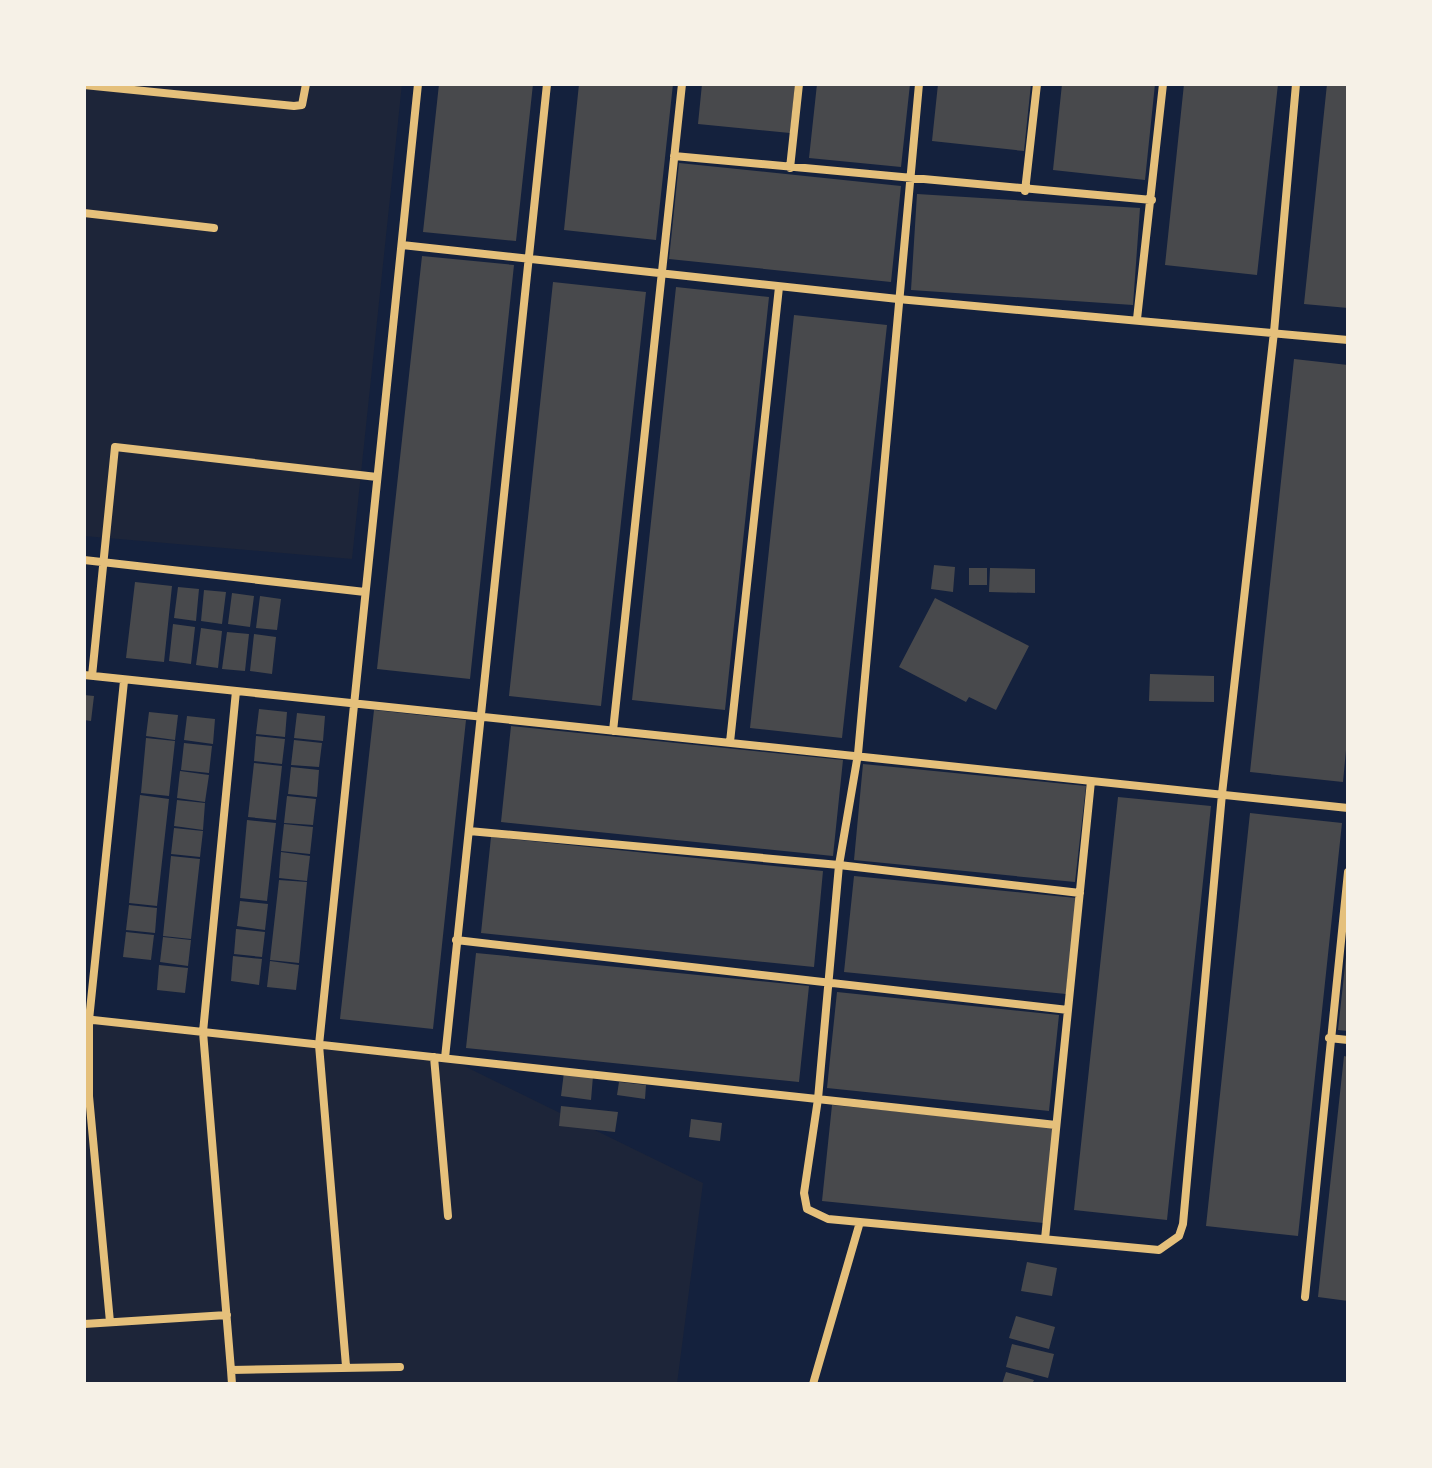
<svg xmlns="http://www.w3.org/2000/svg" width="1432" height="1468" viewBox="0 0 1432 1468" font-family="Raleway,sans-serif">
  <style>
    .green { fill: #1d2539 }
    .building { fill: #48494c }
    .lines { fill: none; stroke-linecap: round; stroke-linejoin: round }
    .minor { stroke: #e5c07b; stroke-width: 8 }
  </style>
  <rect width="100%" height="100%" fill="#14213d"/>
  <path class="green" d="M84 84H402L352 559 84 536Z
    M84 1022 454 1061 703 1183 677 1384H84Z"/>
  <path class="building" d="M439 84H533L516 241 423 232Z
    M579 84H673L656 240 564 230Z
    M702 84H795L790 133 698 124Z
    M817 84H910L901 167 809 158Z
    M938 84H1031L1024 151 932 141Z
    M1062 84H1155L1145 180 1053 170Z
    M1184 84H1278L1257 275 1165 265Z
    M1327 84H1348V308L1304 304Z
    M679 163 901 186 891 282 669 259Z
    M917 194 1140 208 1133 305 911 290Z
    M422 256 514 265 470 679 377 669Z
    M553 282 646 292 601 706 509 696Z
    M676 287 769 297 725 710 632 700Z
    M794 315 887 325 842 738 750 728Z
    M1294 359 1348 365V729L1343 782 1250 772Z
    M934 565 955 567 953 592 931 589Z
    M969 568H987V585H969Z
    M990 568 1035 569V593L989 592Z
    M135 582 172 586 164 662 126 658Z
    M178 587 199 589 196 621 174 618Z
    M204 590 226 592 222 624 201 621Z
    M232 593 254 596 250 627 228 624Z
    M260 596 281 599 277 630 256 628Z
    M935 598 1029 646 996 710 969 697 966 702 899 667Z
    M173 624 195 627 191 664 169 661Z
    M201 628 222 631 218 668 196 665Z
    M227 632 249 634 245 671 222 669Z
    M254 634 276 637 272 674 250 671Z
    M1150 674 1214 676V702L1149 701Z
    M84 695 94 696 91 721 84 720Z
    M259 709 287 712 285 737 256 734Z
    M374 710 466 720 433 1029 340 1019Z
    M149 712 178 715 175 740 146 736Z
    M297 713 325 716 323 741 294 738Z
    M187 716 215 719 213 744 184 740Z
    M511 726 843 760 833 856 501 822Z
    M256 736 285 739 282 764 254 761Z
    M146 738 175 741 169 796 141 793Z
    M294 740 322 743 319 767 291 765Z
    M184 743 212 746 209 773 181 770Z
    M254 763 282 766 276 820 248 817Z
    M863 764 1086 786 1075 882 854 860Z
    M291 767 319 770 317 797 288 794Z
    M180 771 209 775 205 802 177 798Z
    M140 795 169 799 157 906 129 903Z
    M287 796 316 799 313 825 284 823Z
    M1118 797 1211 806 1167 1220 1074 1210Z
    M177 800 205 803 203 830 174 826Z
    M1250 813 1342 823 1298 1236 1206 1226Z
    M247 820 276 823 267 901 240 898Z
    M284 824 313 827 310 854 281 851Z
    M174 828 203 831 200 857 171 854Z
    M491 837 823 871 814 967 481 933Z
    M281 852 310 856 307 881 279 878Z
    M171 856 200 859 191 939 163 936Z
    M854 876 1076 898 1066 994 844 972Z
    M279 880 307 882 299 963 270 960Z
    M240 901 268 904 265 930 237 926Z
    M129 905 157 908 155 933 126 930Z
    M236 929 265 932 262 957 234 954Z
    M126 932 154 935 151 960 123 957Z
    M163 937 191 940 188 966 160 962Z
    M476 953 809 986 799 1082 466 1048Z
    M233 956 262 959 259 985 231 981Z
    M1346 957H1348V1031L1338 1030Z
    M270 961 299 965 296 990 267 987Z
    M159 965 188 968 185 993 157 990Z
    M837 992 1059 1015 1049 1111 827 1088Z
    M1344 1056 1348 1057V1301L1318 1297Z
    M564 1072 593 1076 591 1100 561 1096Z
    M619 1082 646 1085 645 1099 617 1095Z
    M832 1105 1054 1127 1044 1223 822 1201Z
    M561 1106 618 1112 615 1132 559 1126Z
    M691 1119 722 1123 720 1141 689 1137Z
    M1027 1262 1057 1268 1052 1296 1021 1291Z
    M1016 1316 1055 1327 1049 1349 1009 1338Z
    M1012 1344 1054 1354 1048 1378 1006 1367Z
    M1006 1372 1034 1380 1032 1384H1002Z"/>
  <g class="lines">
    <path class="minor" d="M919 84 858 754 839 865 818 1099 804 1193 807 1209 828 1219 860 1222 1159 1250 1179 1236 1183 1224 1222 794 1274 332 1296 84
      M84 85 294 106 302 105 306 84
      M674 156 1152 200
      M790 168 799 84
      M1025 191 1037 84
      M84 213 214 228
      M402 245 898 299 1348 340
      M1137 319 1163 84
      M84 560 365 592
      M84 675 1348 808
      M92 676 115 447 377 477
      M236 691 203 1032 231 1370 400 1367
      M613 731 682 84
      M730 742 779 287
      M469 831 839 865 1080 893
      M456 940 1068 1010
      M84 1019 1056 1125
      M1329 1038 1348 1040
      M434 1057 448 1216
      M445 1058 547 84
      M1045 1239 1091 781
      M1305 1297 1348 872
      M110 1322 89 1096V1020L124 681
      M84 1324 227 1315
      M346 1366 319 1045 418 84
      M231 1370 232 1384
      M813 1384 860 1222"/>
  </g>
  <rect width="1432" height="1468" fill="none" stroke="#f6f1e7" stroke-width="172"/>
</svg>
